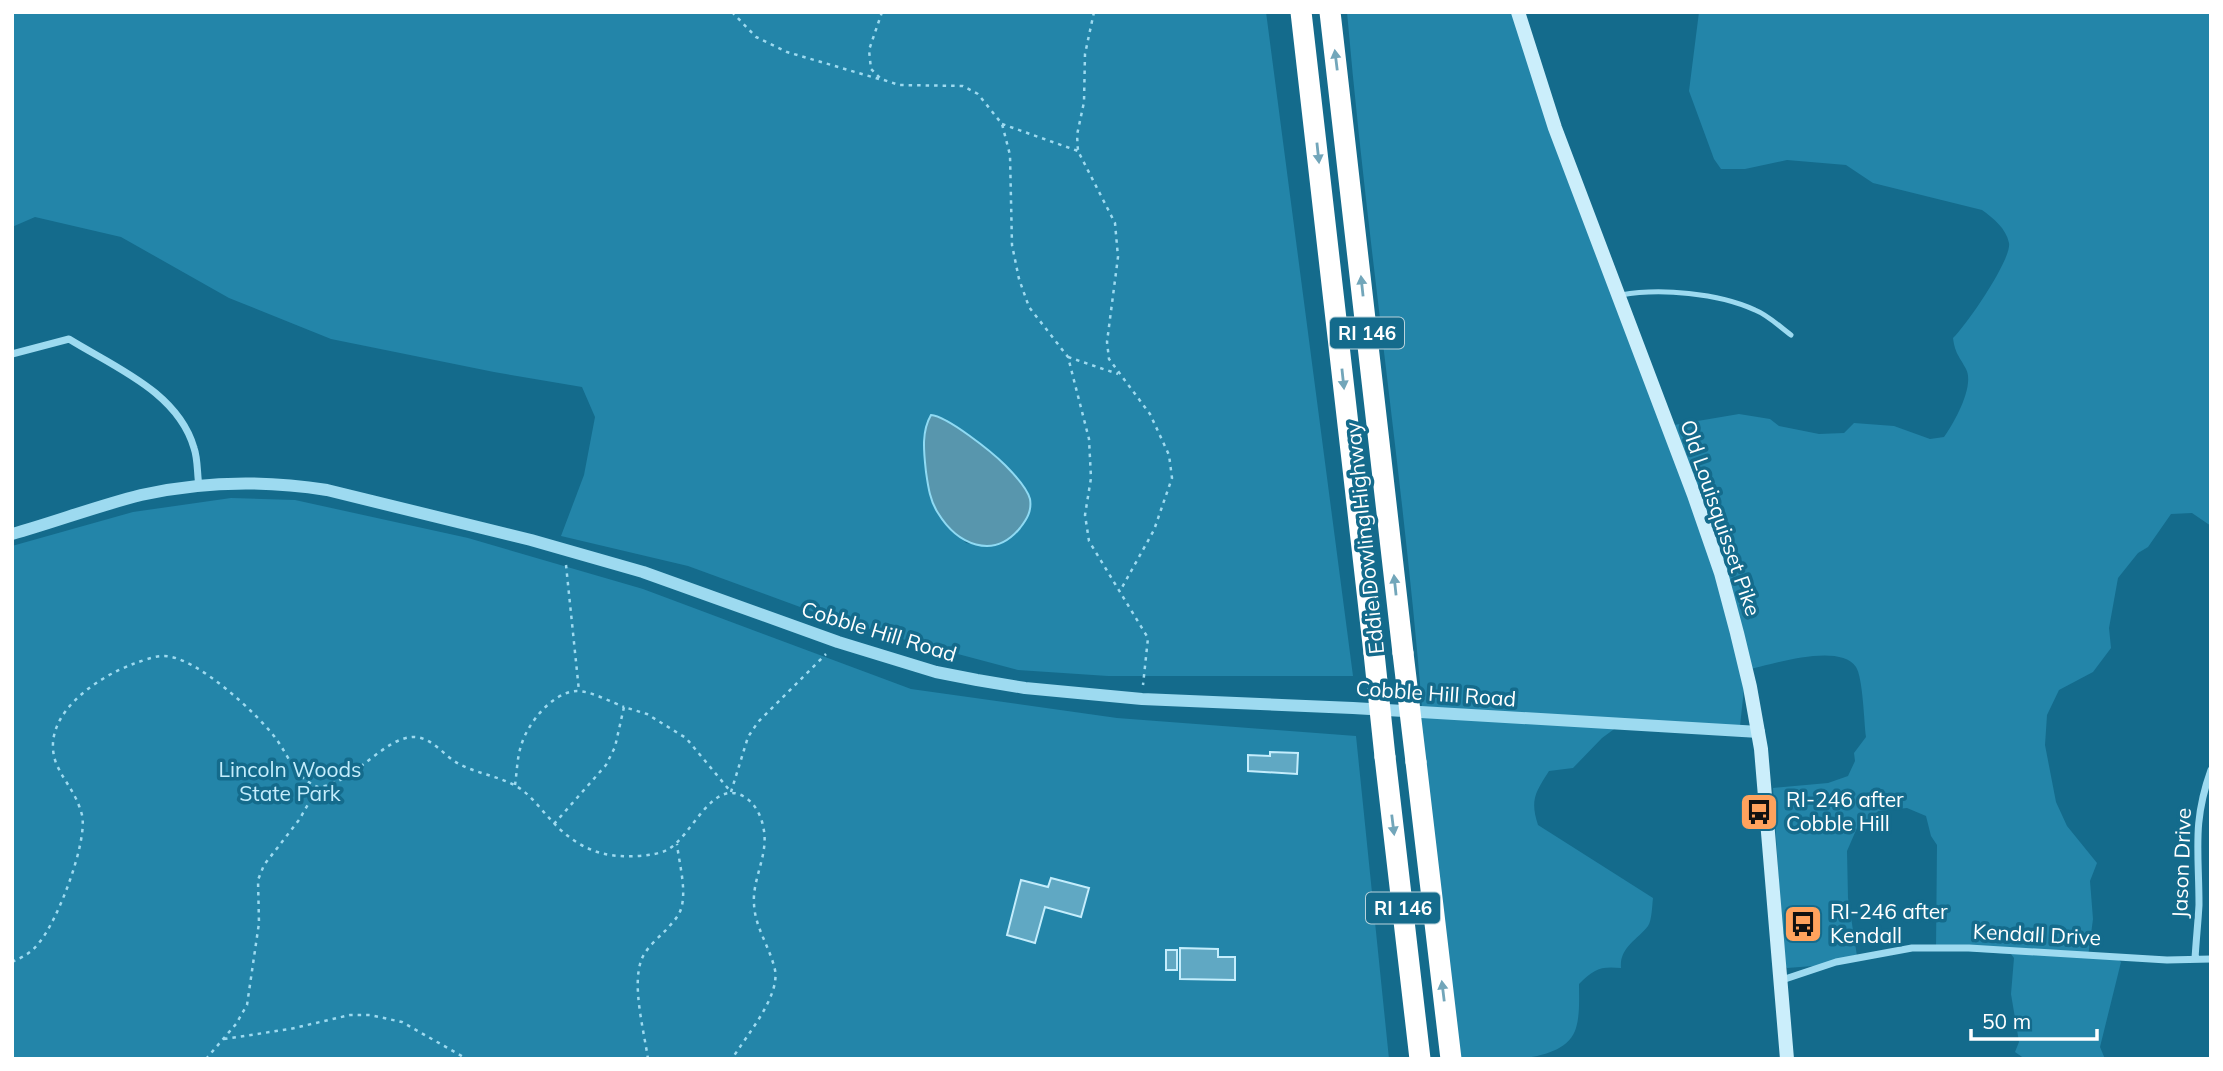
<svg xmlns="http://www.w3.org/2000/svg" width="2223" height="1071" viewBox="0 0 2223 1071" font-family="Mulish,sans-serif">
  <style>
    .green { fill: #2385a9; fill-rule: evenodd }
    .water { fill: #5896ad; stroke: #8fdaf3; stroke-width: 2 }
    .building { fill: #60a8c3; stroke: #c4edfc; stroke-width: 2 }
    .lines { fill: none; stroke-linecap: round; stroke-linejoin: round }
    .path { stroke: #9ddaf0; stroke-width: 2.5; stroke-dasharray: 3.5 5; stroke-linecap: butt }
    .service { stroke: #9ddaf0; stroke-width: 5 }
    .minor { stroke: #9ddaf0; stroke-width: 7 }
    .tertiary { stroke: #9ddaf0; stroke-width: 12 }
    .secondary { stroke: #cbeefb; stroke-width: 14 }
    .motorway { stroke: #fff; stroke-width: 21 }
    .motorway-bridge { stroke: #fff; stroke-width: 21 }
    .oneway { fill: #72a6ba }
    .labels { text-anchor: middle; stroke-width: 7; stroke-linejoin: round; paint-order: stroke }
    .shield { fill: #146b8c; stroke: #b8d3dc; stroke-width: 2 }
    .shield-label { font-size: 19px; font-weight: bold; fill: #fff }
    .street-label { font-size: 21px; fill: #fff; stroke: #146b8c }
    .park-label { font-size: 21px; fill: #c4edfc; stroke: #146b8c }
    .poi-label { font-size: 21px; fill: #fff; stroke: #146b8c; text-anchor: start }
  </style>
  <rect width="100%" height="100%" fill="#146b8c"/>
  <path class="green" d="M12 12H1266L1353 676H1108L1018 670 909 641 811 611 688 566 561 536 584 475 595 417 582 387 494 372 331 339 229 298 121 237 35 217 12 227ZM931 415 946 419 969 438 989 450 1030 512 1013 536 1001 544 986 546 966 543 938 514 931 499 927 479 925 432Z
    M1347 12H1519L1668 426 1739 414 1770 419 1779 426 1819 434 1844 433 1854 423 1894 426 1930 439 1944 437C1954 423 1975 386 1966 369 1960 357 1955 354 1953 338 1966 326 2012 259 2009 243 2006 228 1993 218 1982 210L1873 183 1846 165 1787 160 1745 169H1721L1714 159 1689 91 1699 12H2211V526L2192 513 2171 514 2148 547 2138 553 2118 578 2109 628 2111 648 2093 672 2059 690 2047 715 2045 745 2056 802 2067 826 2097 863 2090 881 2093 919 2088 957 2118 959 2121 962 2100 1047 2105 1059H2025L2015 1052 2019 1042 2011 994 2014 958 2011 954 1936 949 1937 845 1931 836 1926 816 1907 808 1878 811 1869 823 1857 828 1847 851 1848 898 1857 956 1826 965 1787 968 1784 964 1773 788 1828 783 1848 776 1855 761 1854 753 1866 737C1864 722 1863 678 1856 667 1839 642 1770 665 1746 670L1740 726 1617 727 1602 738 1573 768 1549 771C1535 793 1530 800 1538 825L1653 898C1652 906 1652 920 1648 926 1637 940 1619 948 1621 968 1600 966 1594 969 1579 984 1579 998 1580 1015 1576 1028 1564 1068 1483 1059 1451 1059L1411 719 1422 707C1403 474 1367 244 1347 12Z
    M231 498 295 500 468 538 643 589 911 689 1117 718 1356 736 1389 1059H12V546L133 512Z"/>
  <path class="water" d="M931 415C947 416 992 452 1005 465 1013 473 1027 488 1030 499 1032 511 1027 519 1020 528 993 561 957 544 938 513 930 501 928 486 926 472 924 453 921 432 931 415Z"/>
  <path class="building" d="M1270 752 1298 753 1297 774 1248 771V755L1270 756Z
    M1051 878 1089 888 1081 917 1045 907 1035 943 1007 935 1021 880 1048 887Z
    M1180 948 1218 949V957H1235V980L1180 979Z
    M1166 950H1177V970H1166Z"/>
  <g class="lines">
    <path class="path" d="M732 12 756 37 787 52 879 79
      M882 12 869 50 871 69 881 79 899 85 963 86 978 94 1002 124 1010 155 1012 245 1019 279 1029 307 1068 357 1089 439 1091 478 1085 515 1089 541 1148 638 1143 685
      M1094 12 1085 54 1084 102 1077 135 1078 151 1115 223 1118 257 1107 342 1109 359 1150 414 1169 455 1172 478 1154 530 1120 591
      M1002 124 1078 151
      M1068 357 1118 374
      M566 565 579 691
      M515 785C517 772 517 758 521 746 527 724 552 692 577 691 591 691 611 702 624 707
      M731 792 748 737 758 722 826 654
      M554 824 606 765 615 747 624 707 647 714 686 738 731 792
      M12 962C23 957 31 953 38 944 57 923 88 842 82 815 76 792 64 782 56 763 39 716 96 678 133 664 142 661 153 656 164 656 196 656 259 715 277 740 290 759 296 778 318 787 354 784 384 736 415 737 433 738 444 756 459 764 476 773 497 776 514 785 530 793 540 809 552 821 565 836 585 850 605 854 621 858 653 857 667 850 692 837 711 779 743 796 754 802 761 815 763 826 770 853 752 878 754 904 755 928 770 947 775 970 780 997 746 1036 732 1059
      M224 1039 290 1029 350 1015H370L402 1022 467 1059
      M206 1059 236 1024 247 1005 259 923 258 880 264 865 299 820 318 787
      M648 1059C644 1031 632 987 641 961 645 949 657 939 665 931 671 924 678 918 681 909 687 890 679 863 677 844"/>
    <path class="service" d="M1621 295C1660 288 1718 293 1755 310 1768 315 1780 327 1791 335"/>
    <path class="minor" d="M12 354 69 339C114 367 178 392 194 448 198 459 197 474 199 486
      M2195 959C2196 941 2198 923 2199 905 2199 851 2192 823 2211 770
      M1782 980 1836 962 1912 948H1969L2167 960 2211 959"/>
    <path class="tertiary" d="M12 534C55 522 97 506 141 495 203 481 264 480 327 490L531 540 643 572 838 642 936 672 977 680 1025 688 1142 699 1353 708 1759 732"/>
    <path class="secondary" d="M1518 12 1555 128 1694 495 1721 573 1737 633 1750 687 1761 749 1787 1059"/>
    <path class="motorway" d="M1301 12 1374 653
      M1330 12 1403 653
      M1385 757 1420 1059
      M1416 762 1451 1059"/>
    <path class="motorway-bridge" d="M1374 653 1385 757
      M1403 653 1416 762"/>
  </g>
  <defs><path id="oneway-solid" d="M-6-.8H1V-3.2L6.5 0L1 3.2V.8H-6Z" transform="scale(1.75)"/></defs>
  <g class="oneway">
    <use href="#oneway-solid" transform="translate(1336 60) rotate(-97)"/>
    <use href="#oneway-solid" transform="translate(1318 153) rotate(84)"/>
    <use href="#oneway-solid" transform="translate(1362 286) rotate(-96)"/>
    <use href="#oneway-solid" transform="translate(1343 379) rotate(84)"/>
    <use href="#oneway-solid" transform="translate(1395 585) rotate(-96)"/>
    <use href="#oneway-solid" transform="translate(1393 825) rotate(83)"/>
    <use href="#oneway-solid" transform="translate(1443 991) rotate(-97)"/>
  </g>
  <defs>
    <g id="bus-square" transform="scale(2.0125)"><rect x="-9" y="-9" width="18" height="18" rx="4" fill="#ffa25d" stroke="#146b8c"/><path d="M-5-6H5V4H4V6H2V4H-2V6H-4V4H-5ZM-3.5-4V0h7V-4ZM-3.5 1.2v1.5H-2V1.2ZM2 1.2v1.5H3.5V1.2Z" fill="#111"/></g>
  </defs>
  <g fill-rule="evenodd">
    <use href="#bus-square" x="1759" y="812"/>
    <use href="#bus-square" x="1803" y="924"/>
  </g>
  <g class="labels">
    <g class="shield">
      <rect x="1330" y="317.5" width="74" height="31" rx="5"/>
      <rect x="1366" y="892.5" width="74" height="31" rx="5"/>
    </g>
    <g class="shield-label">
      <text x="1367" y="340">RI 146</text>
      <text x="1403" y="915">RI 146</text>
    </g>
    <g class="street-label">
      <text transform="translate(1720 518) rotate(71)" y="7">Old Louisquisset Pike</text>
      <text transform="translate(1365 538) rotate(-96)" y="7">Eddie Dowling Highway</text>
      <text transform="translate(879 632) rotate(17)" y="7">Cobble Hill Road</text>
      <text transform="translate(1436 694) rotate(4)" y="7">Cobble Hill Road</text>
      <text transform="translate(2182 863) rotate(-88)" y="7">Jason Drive</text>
      <text transform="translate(2037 935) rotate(3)" y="7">Kendall Drive</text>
    </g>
    <g class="park-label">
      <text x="290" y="777">Lincoln Woods<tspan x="290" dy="24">State Park</tspan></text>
    </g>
    <g class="poi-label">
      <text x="1786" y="807">RI-246 after<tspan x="1786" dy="24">Cobble Hill</tspan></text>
      <text x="1830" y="919">RI-246 after<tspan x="1830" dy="24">Kendall</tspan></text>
    </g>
  </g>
  <rect width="2223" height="1071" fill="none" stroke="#ffffff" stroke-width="28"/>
  <path d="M1971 1029v10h126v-10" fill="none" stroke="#ffffff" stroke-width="3.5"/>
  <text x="1982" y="1029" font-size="21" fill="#ffffff" stroke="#146b8c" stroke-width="5" paint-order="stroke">50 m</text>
</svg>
